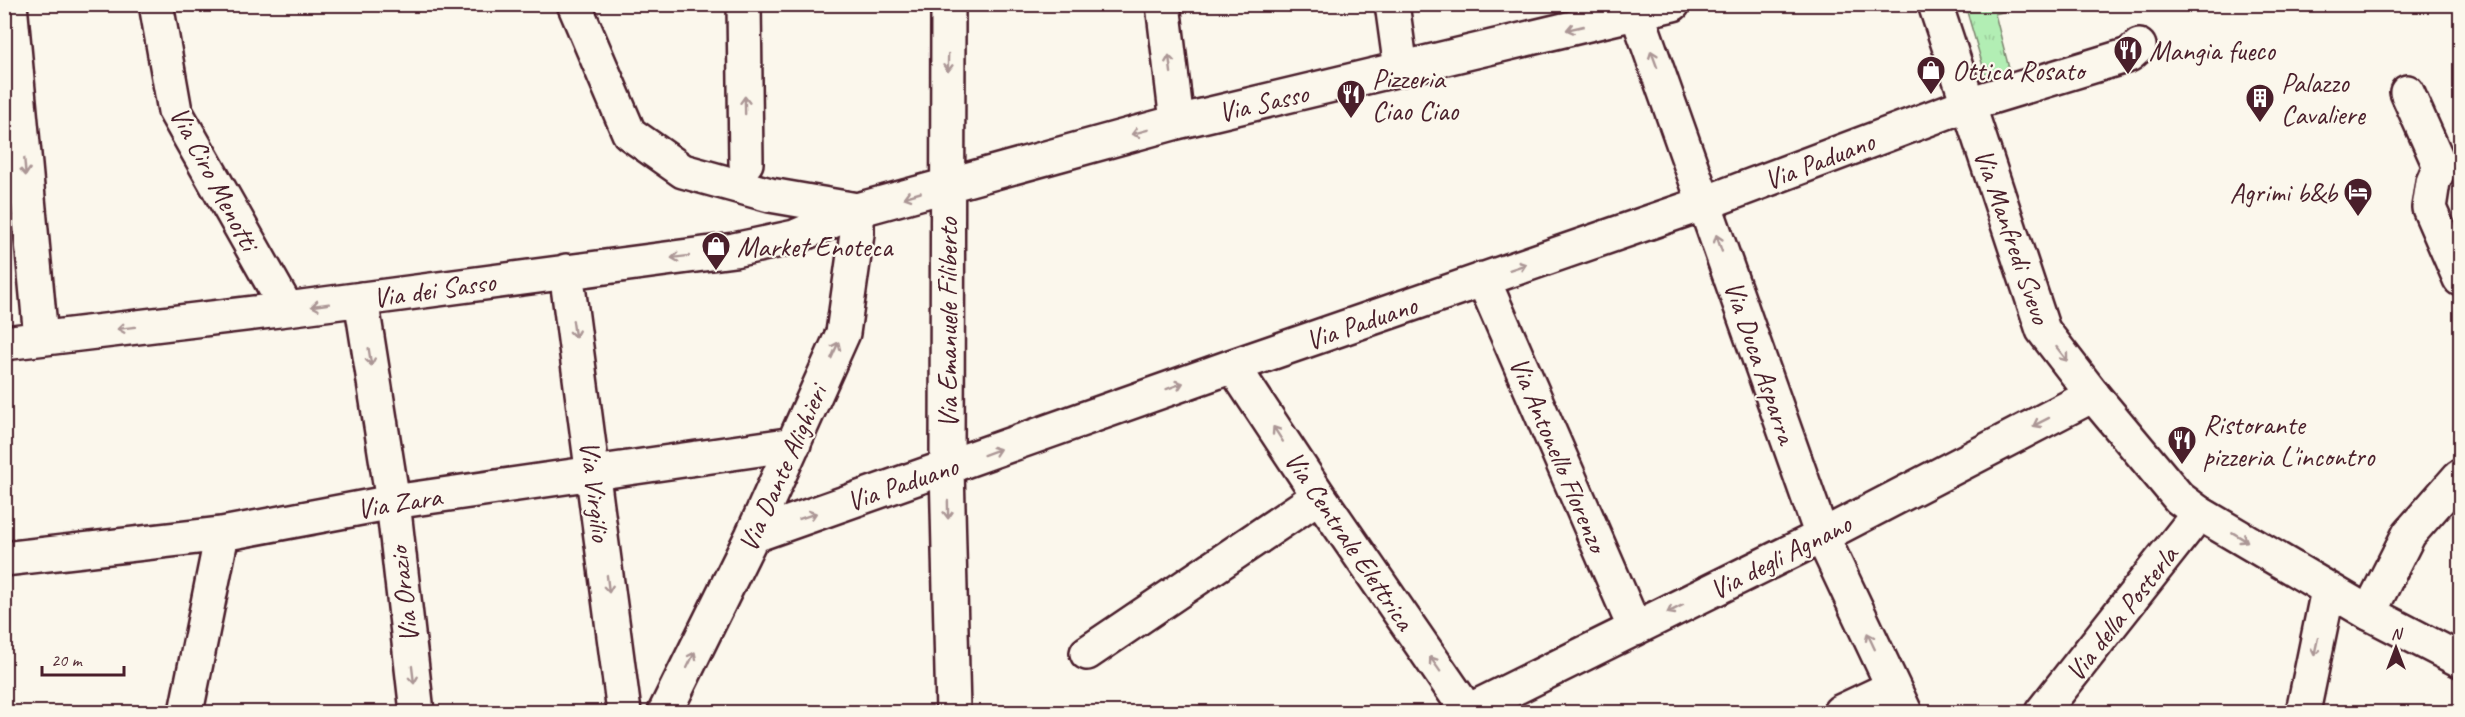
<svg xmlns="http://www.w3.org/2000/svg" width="2465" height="717" viewBox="0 0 2465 717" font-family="Caveat,sans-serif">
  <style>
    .park { fill: url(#park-tufts); stroke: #7e8670; stroke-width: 1.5 }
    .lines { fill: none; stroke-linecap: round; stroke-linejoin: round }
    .minor-casing { stroke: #4a1f2b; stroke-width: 38 }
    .major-casing { stroke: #4a1f2b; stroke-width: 38 }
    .minor { stroke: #fbf7ec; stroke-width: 33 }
    .major { stroke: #fbf7ec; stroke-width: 33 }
    .oneway { stroke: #ab9695 }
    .labels { text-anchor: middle; stroke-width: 4.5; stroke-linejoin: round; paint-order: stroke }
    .poi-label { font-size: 28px; fill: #4a1f2b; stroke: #fbf7ec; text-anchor: start }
    .street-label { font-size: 28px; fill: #4a1f2b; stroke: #fbf7ec }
  </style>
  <defs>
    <pattern id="park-tufts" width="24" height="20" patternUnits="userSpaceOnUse" patternTransform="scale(1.5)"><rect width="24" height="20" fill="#b2eeb4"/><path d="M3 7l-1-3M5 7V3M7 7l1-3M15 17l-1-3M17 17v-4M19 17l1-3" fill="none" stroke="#9bcc9b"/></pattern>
  </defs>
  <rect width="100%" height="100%" fill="#fbf7ec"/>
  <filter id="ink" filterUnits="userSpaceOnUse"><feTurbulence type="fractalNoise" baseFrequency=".0167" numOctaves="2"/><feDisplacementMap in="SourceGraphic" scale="12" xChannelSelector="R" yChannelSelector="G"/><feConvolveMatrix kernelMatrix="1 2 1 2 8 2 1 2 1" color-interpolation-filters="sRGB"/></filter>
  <g filter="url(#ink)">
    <path class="park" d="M1965 5H2017V8L1995 14 2013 84 1990 90Z"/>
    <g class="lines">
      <g class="minor-casing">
        <path id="minor" d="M10 4 41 338
          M156 4 175 111 287 309
          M574 4 629 133 683 171 770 195 857 210
          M744 4 746 163
          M948 4 947 468 953 712
          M1163 4 1177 122
          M1392 4 1401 69
          M1636 4 1637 13 1822 536 1905 712
          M2407 92 2440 166 2433 182 2429 208 2460 279
          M566 271 624 712
          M1483 279 1635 629
          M361 299 393 502 417 712
          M4 343 287 309 734 250 795 237 857 210 1177 122 1673 4
          M1233 366 1319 496 1468 712
          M752 536 1233 366 1705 203 1968 104 2129 55 2139 46
          M4 559 222 534 393 502 794 444
          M2369 613 2409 534 2459 477
          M1087 653 1319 496
          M186 712 222 534
          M665 712 752 536 843 333 857 234V210
          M1466 712 1822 536 2093 395
          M1840 712 1893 687
          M2042 712 2199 513
          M2303 712 2328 590"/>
      </g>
      <g class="major-casing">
        <path id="major" d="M1935 4 2043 330 2093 395 2179 498 2199 513 2369 613 2460 660"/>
      </g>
      <use href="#minor" class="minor"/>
      <use href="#major" class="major"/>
    </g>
    <defs><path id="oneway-shaft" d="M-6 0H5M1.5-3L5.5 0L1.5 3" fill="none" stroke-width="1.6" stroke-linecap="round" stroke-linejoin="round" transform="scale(1.5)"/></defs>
    <g class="oneway">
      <use href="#oneway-shaft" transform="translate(1575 28) rotate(167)"/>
      <use href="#oneway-shaft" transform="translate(1654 59) rotate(-110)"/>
      <use href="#oneway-shaft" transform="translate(948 63) rotate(91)"/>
      <use href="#oneway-shaft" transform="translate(1170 64) rotate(-97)"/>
      <use href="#oneway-shaft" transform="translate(745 105) rotate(-91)"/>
      <use href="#oneway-shaft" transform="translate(1140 132) rotate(165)"/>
      <use href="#oneway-shaft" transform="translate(25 167) rotate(85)"/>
      <use href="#oneway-shaft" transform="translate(912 195) rotate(164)"/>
      <use href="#oneway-shaft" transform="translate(1719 243) rotate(-109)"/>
      <use href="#oneway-shaft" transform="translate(680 257) rotate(173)"/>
      <use href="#oneway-shaft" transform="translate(1518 267) rotate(-19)"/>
      <use href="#oneway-shaft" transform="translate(320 305) rotate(172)"/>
      <use href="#oneway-shaft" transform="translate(126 328) rotate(173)"/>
      <use href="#oneway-shaft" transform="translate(574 329) rotate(82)"/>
      <use href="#oneway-shaft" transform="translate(835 350) rotate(-66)"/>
      <use href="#oneway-shaft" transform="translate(2062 354) rotate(52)"/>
      <use href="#oneway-shaft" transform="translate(370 357) rotate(81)"/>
      <use href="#oneway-shaft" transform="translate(1175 386) rotate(-20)"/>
      <use href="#oneway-shaft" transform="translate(2041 422) rotate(153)"/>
      <use href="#oneway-shaft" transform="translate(1278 434) rotate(-123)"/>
      <use href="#oneway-shaft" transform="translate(992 452) rotate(-20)"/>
      <use href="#oneway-shaft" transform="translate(948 510) rotate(89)"/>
      <use href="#oneway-shaft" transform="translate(808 516) rotate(-19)"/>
      <use href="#oneway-shaft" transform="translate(2240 537) rotate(31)"/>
      <use href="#oneway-shaft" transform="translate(608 584) rotate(83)"/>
      <use href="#oneway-shaft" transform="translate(1675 609) rotate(153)"/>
      <use href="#oneway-shaft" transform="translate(1871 641) rotate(-115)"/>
      <use href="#oneway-shaft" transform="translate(2316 647) rotate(102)"/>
      <use href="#oneway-shaft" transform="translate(691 660) rotate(-64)"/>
      <use href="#oneway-shaft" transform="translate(1435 664) rotate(-125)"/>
      <use href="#oneway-shaft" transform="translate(413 675) rotate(83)"/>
    </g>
  </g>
  <defs>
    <g id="restaurant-pin" transform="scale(1.5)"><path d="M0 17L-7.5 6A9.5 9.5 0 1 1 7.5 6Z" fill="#4a1f2b" stroke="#fbf7ec"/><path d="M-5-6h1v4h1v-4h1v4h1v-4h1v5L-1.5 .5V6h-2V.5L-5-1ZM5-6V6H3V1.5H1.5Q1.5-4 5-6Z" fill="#fff"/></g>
    <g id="shop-pin" transform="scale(1.5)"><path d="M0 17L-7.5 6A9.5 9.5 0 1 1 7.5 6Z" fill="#4a1f2b" stroke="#fbf7ec"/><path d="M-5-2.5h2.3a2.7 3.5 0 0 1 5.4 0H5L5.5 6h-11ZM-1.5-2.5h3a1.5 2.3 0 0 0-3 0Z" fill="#fff"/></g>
    <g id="building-pin" transform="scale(1.5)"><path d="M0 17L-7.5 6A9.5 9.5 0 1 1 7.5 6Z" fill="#4a1f2b" stroke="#fbf7ec"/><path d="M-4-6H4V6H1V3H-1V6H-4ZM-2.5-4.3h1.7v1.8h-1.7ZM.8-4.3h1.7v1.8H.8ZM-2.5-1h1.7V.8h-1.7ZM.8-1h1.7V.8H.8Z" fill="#fff"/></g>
    <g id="hotel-pin" transform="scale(1.5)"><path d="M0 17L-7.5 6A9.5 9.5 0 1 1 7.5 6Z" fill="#4a1f2b" stroke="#fbf7ec"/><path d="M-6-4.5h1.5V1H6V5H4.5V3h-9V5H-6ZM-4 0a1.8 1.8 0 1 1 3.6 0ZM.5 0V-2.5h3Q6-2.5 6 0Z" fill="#fff"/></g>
  </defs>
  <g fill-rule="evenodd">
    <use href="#restaurant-pin" x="2128" y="50"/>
    <use href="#shop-pin" x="1931" y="70"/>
    <use href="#restaurant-pin" x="1351" y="94"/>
    <use href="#building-pin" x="2260" y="98"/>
    <use href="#hotel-pin" x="2358" y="192"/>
    <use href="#shop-pin" x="716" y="246"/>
    <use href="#restaurant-pin" x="2182" y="440"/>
  </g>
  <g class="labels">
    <g class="poi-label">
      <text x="2149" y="60">Mangia fueco</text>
      <text x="1952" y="80">Ottica Rosato</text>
      <text x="1372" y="88">Pizzeria<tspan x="1372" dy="32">Ciao Ciao</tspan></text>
      <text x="2281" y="92">Palazzo<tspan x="2281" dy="32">Cavaliere</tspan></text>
      <text x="2337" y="202" text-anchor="end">Agrimi b&amp;b</text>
      <text x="737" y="256">Market Enoteca</text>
      <text x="2203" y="434">Ristorante<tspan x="2203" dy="32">pizzeria L'incontro</tspan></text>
    </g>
    <g class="street-label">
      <text transform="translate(1263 102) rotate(-13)" y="10">Via Sasso</text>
      <text transform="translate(1819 160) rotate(-21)" y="10">Via Paduano</text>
      <text transform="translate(215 178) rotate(62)" y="10">Via Ciro Menotti</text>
      <text transform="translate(2013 236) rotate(71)" y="10">Via Manfredi Svevo</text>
      <text transform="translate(434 289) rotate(-8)" y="10">Via dei Sasso</text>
      <text transform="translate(1361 322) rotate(-19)" y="10">Via Paduano</text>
      <text transform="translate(947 323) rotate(-90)" y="10">Via Emanuele Filiberto</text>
      <text transform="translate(1761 362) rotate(71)" y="10">Via Duca Asparra</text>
      <text transform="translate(1559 454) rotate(67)" y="10">Via Antonello Florenzo</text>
      <text transform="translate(782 468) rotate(-66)" y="10">Via Dante Alighieri</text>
      <text transform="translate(902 483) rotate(-19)" y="10">Via Paduano</text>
      <text transform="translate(596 491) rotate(83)" y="10">Via Virgilio</text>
      <text transform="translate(399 502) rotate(-9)" y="10">Via Zara</text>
      <text transform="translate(1350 540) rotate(56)" y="10">Via Centrale Elettrica</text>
      <text transform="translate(1780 556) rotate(-27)" y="10">Via degli Agnano</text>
      <text transform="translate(403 595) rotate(-97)" y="10">Via Orazio</text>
      <text transform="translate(2121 613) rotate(-52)" y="10">Via della Posterla</text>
    </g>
  </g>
  <rect width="2465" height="717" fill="none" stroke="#fbf7ec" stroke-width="24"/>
  <rect x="12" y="12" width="2441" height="693" fill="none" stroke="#4a1f2b" stroke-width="2" filter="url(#ink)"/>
  <g transform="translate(2396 648)" stroke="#fbf7ec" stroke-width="4.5" paint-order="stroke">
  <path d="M0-4.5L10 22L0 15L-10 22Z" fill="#4a1f2b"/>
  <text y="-9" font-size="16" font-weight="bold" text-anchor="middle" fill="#4a1f2b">N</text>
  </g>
  <path d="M42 666v9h82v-9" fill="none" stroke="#4a1f2b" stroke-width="3"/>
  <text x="51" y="666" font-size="18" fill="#4a1f2b" stroke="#fbf7ec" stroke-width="4.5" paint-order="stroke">20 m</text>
</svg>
